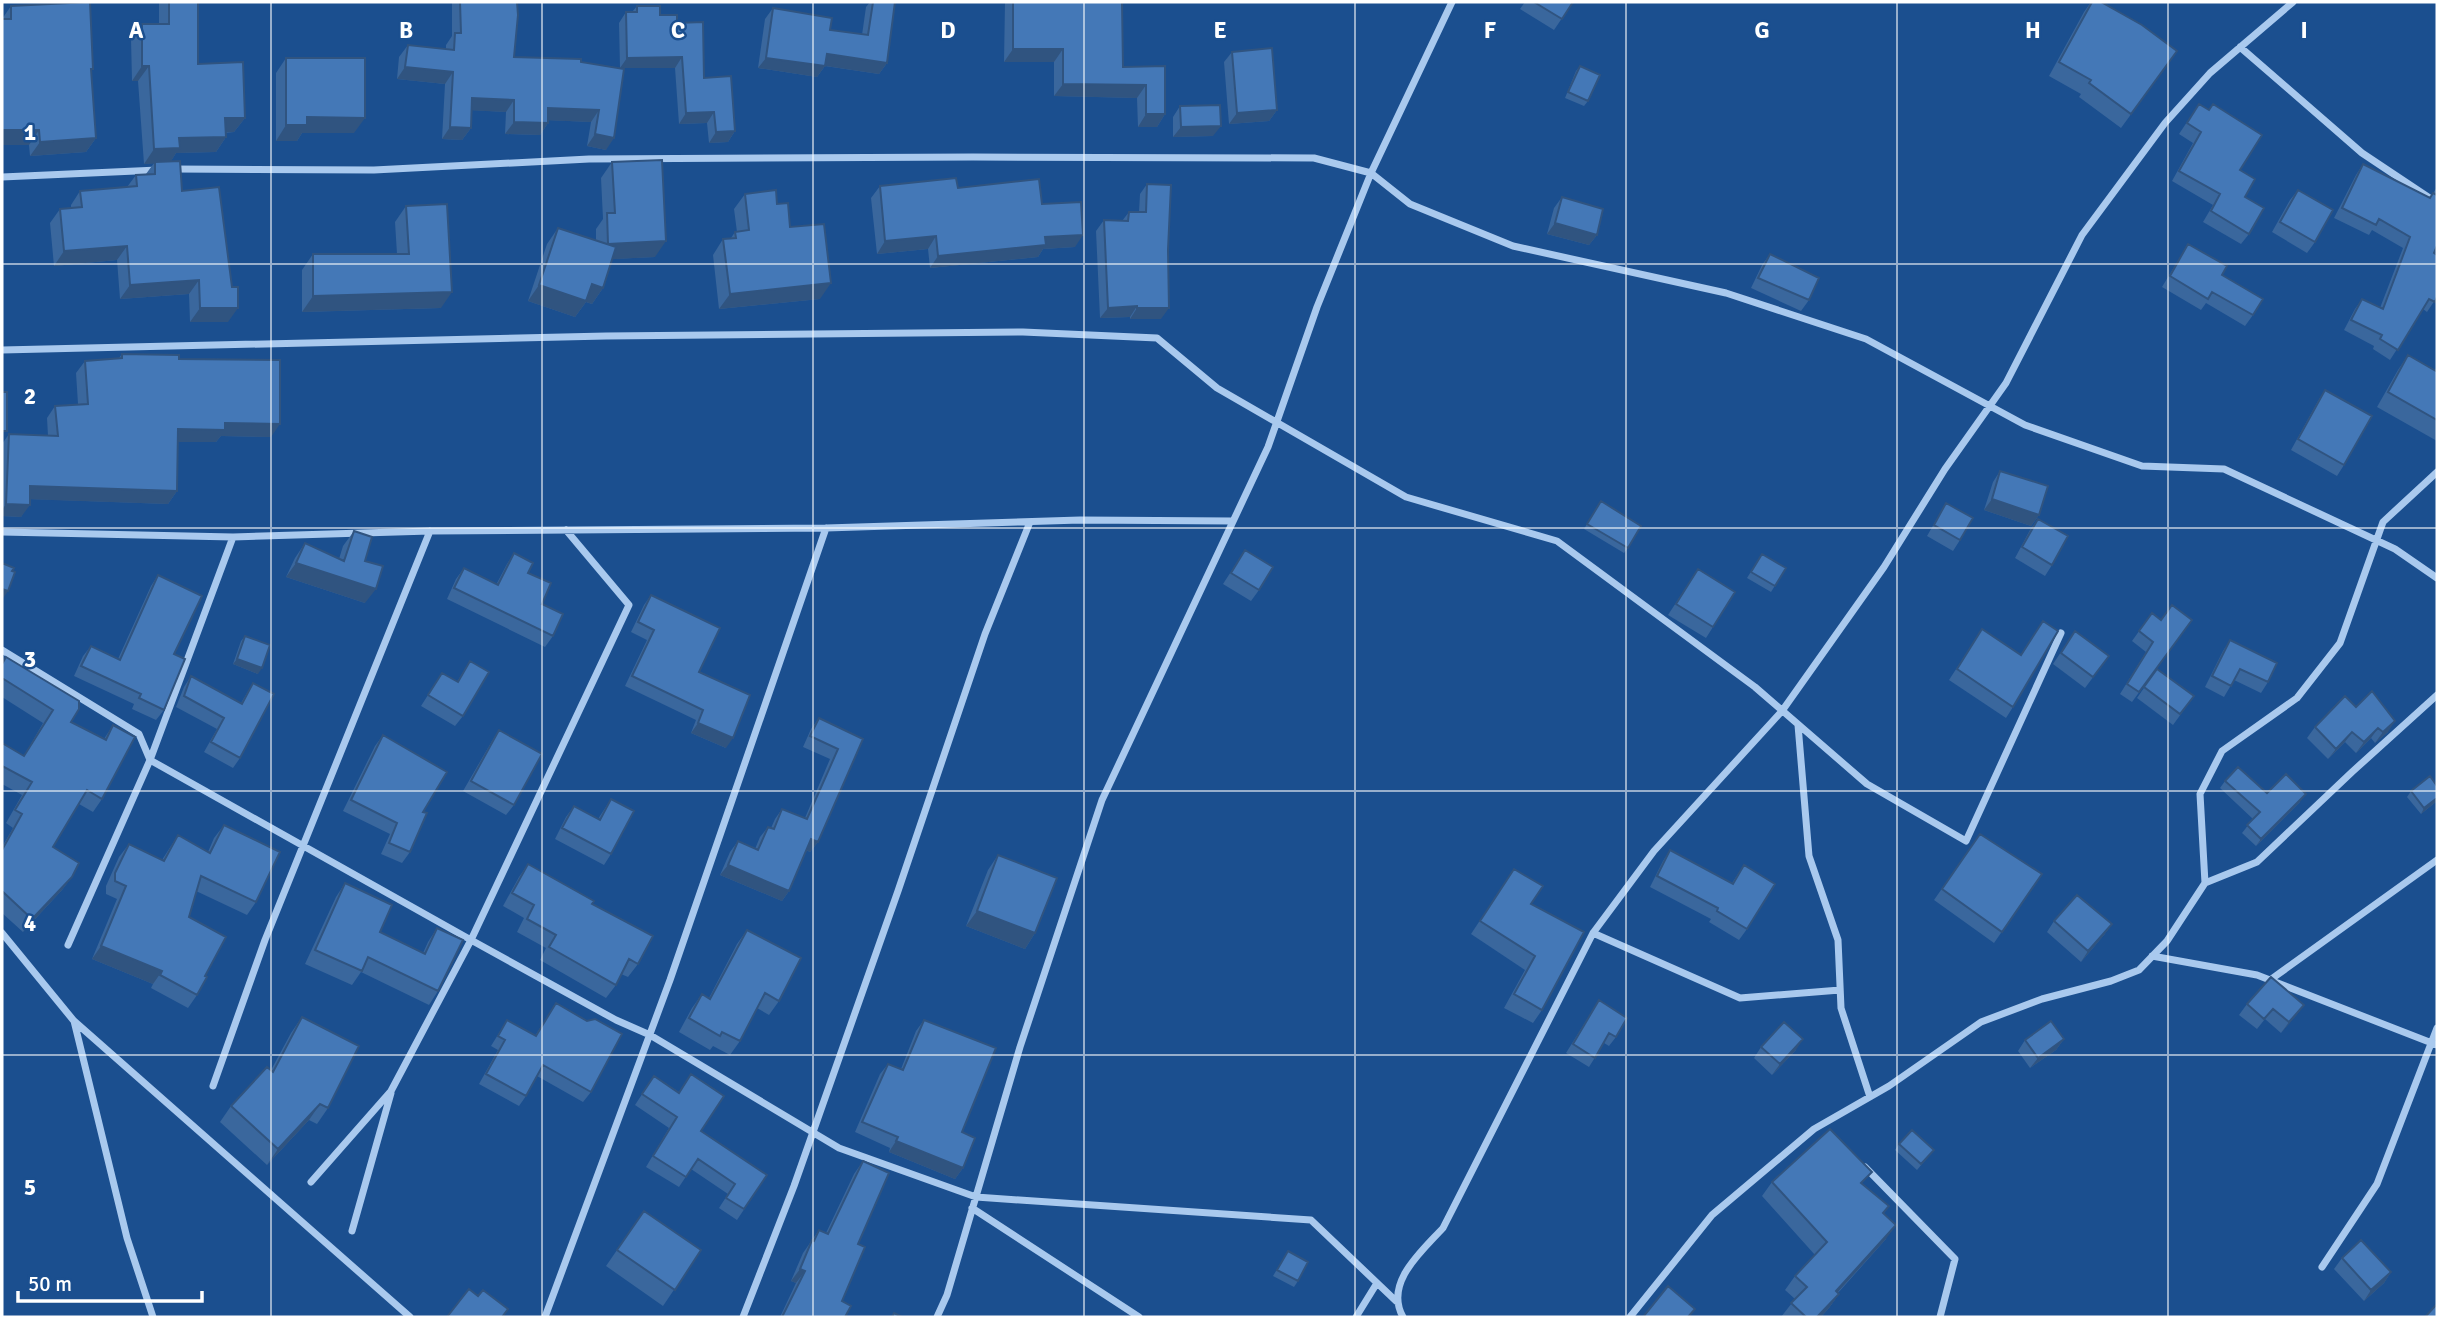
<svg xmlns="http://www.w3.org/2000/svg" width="2439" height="1319" viewBox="0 0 2439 1319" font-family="Signika,sans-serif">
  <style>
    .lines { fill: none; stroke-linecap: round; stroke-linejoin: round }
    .street { stroke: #a9c9ee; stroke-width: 7 }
    .wall { fill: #3a679d }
    .shaded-wall { fill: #305480 }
    .building { fill: #4478b7; stroke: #305480; stroke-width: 2 }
    .grid { fill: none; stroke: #fff; stroke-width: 2; stroke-opacity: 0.55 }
    .grid-label { font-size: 23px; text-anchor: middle; font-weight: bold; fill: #fff; stroke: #1b4f8f; stroke-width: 5; stroke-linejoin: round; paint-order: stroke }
  </style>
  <rect width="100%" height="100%" fill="#1b4f8f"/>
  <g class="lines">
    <path class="street" d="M2240 47 2362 153 2437 203
      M174 169 374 170 589 159 973 157 1314 158 1371 173 1410 204 1513 246 1726 293 1866 339 2025 425 2142 466 2224 469 2395 549 2437 578
      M2 177 158 170
      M2 350 606 336 1023 332 1157 338 1217 388 1406 497 1557 541 1755 687 1867 784 1966 841 2061 633
      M2 532 233 537 430 531 826 528 1080 520 1233 521
      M2 650 139 734 150 760 471 940 616 1020 650 1035 839 1148 976 1197 1311 1220 1396 1301
      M1798 725 1809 856 1838 940 1841 1008 1870 1097
      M2205 883 2257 862 2352 772 2437 695
      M2 933 74 1021 410 1317
      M1593 933 1740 998 1840 990
      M68 945 150 760 233 537
      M2152 956 2257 975 2437 1045
      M2270 980 2437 860
      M74 1021 127 1238 153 1317
      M213 1086 265 940 430 531
      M1865 1167 1955 1259 1940 1317
      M311 1182 391 1091 471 940 629 605 566 530
      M972 1208 1139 1317
      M352 1231 391 1093
      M2322 1267 2377 1184 2437 1028
      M545 1317 670 980 826 528
      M743 1317 794 1186 898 891 985 634 1030 522
      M937 1317 947 1295 1020 1047 1102 800 1268 447 1317 307 1371 173 1452 2
      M1356 1317 1377 1283
      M1403 1317C1384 1283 1421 1252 1443 1228L1593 933 1654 851 1782 711 1884 567 1945 469 2006 383 2082 235 2165 123 2210 73 2293 2
      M1630 1317 1712 1215 1814 1129 1889 1086 1981 1022 2042 999 2111 981 2139 970 2167 941 2205 883 2200 794 2222 751 2297 698 2340 643 2383 522 2437 472"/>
  </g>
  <path class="wall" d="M159 2H198V64L245 118 234 132 226 133V137L216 152 176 153 171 161 182 191 228 322H190L189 294 120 299 117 260 54 266 50 223 60 209 71 208V205L80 191 127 187 136 175 146 174 154 163 144 164 138 81H132L131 39 142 24H159Z
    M452 2H517L514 57 581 62 620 68 619 23 626 12H632L637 6 660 15 677 23 704 78 735 131 728 142 709 143 707 123 679 124 675 68H622L606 150 587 146 591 122 548 120V123L540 135 505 134 506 112 472 110 471 128 462 140 442 139 445 84 397 79 399 57 408 45 446 50V45L452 36Z
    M870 2H895L887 63 879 74 825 66 817 77 758 68 765 19 773 8 830 30 862 35 866 7Z
    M1005 2H1122L1123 67 1165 66V114L1157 127H1138L1137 98 1054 96V62H1004Z
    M1525 2H1573L1554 30 1520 9Z
    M2091 2 2167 65 2121 128 2079 97 2081 94 2049 76 2084 12Z
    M11 6 91 71 96 138 86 152 30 156 29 145H2V19Z
    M1232 52 1277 110 1269 121 1229 124 1224 62Z
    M286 58 354 133H302L297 141H276V73Z
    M1580 66 1588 101 1584 106 1565 98 1576 71Z
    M2199 104 2240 170 2245 197 2249 234 2241 244 2203 222 2213 205 2172 181 2193 143 2179 134Z
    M1180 106 1213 136 1173 137V117Z
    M612 162 655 257 612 259 603 288 592 304 586 302 575 317 528 301 547 244 558 228 596 241V229L603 219 601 178Z
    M2363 164 2430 198 2437 187V246L2434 253 2437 297 2427 312 2423 309 2390 360 2373 349 2374 346 2344 330 2355 309 2362 299 2380 308 2403 248 2372 230 2369 235 2334 218 2356 175Z
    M1147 184 1161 319H1130V317L1100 318 1096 231 1104 220 1122 221 1129 212H1139L1140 194Z
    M880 186 958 188 1042 204 1075 247 1043 249 1038 257 930 268 928 249 877 254 871 198Z
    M2298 190 2315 242 2307 253 2272 232 2290 200Z
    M745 194 777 204 790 227 820 299 719 309 713 255 723 239 731 238 735 232H737L734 209Z
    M1562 197 1597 235 1589 245 1547 234 1554 208Z
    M406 206 441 308 302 312V270L313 254H397L395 222Z
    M2188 244 2222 275 2253 315 2245 326 2206 303 2201 310 2162 287Z
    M1770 254 1809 300 1801 311 1751 288 1762 265Z
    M122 354 179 359 271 437 221 436 216 442H177V491L168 504 30 499 21 517 2 516V444L9 434 48 436 47 418 55 406 78 404 76 373 85 361 119 358Z
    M2408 355 2435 370 2437 367V441L2377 407 2398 370Z
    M2325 390 2344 465 2337 476 2291 450 2318 401Z
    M2000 471 2039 515 2031 526 1984 510 1993 482Z
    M1946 503 1960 540 1953 551 1927 536Z
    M1597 507 1628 548 1624 553 1584 529Z
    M2038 519 2052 565 2045 576 2015 558 2030 530Z
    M354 531 365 561V603L286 577 295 558 305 543 339 559 343 546Z
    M1245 550 1259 590 1251 601 1223 584Z
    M514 553 528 573 542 604 553 636 545 647 447 599 456 579 464 568 496 585 507 564Z
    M1762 554 1786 568 1771 592 1747 578Z
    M1698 569 1713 627 1706 638 1668 615Z
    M158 575 174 654 164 710 156 720 132 709 134 704 74 676 83 656 91 646 118 659 151 586Z
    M651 595 699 672 726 748 691 733 696 720 625 686 647 640 631 632 644 605Z
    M2152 613 2161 620H2192L2132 702 2120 694 2146 652 2132 641Z
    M1982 629 2020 655 2013 707 2006 718 1949 680Z
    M2075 631 2109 656 2085 688 2053 664Z
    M245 636 258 674 233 664 241 641Z
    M2230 640 2268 682 2261 693 2234 680 2224 697 2205 687 2223 651Z
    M6 657 71 722 104 739 113 725 102 799 93 812 79 804 53 847 72 877 62 890 23 932 2 913V847L13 828 6 823 22 795 2 784V743L24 756 43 723 2 697V663Z
    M470 661 463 716 455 726 421 706 442 673 457 682Z
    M2157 669 2194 696 2173 725 2137 698Z
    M191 676 241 703 253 683 240 758 233 768 204 752 217 729 176 707 184 687Z
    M2356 707 2388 732 2375 743 2371 738 2356 753 2345 742 2328 759 2307 738 2315 727Z
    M819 718 863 739 818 842 810 852 806 850 789 891 782 901 720 875 730 852 738 841 755 849 760 837 768 827 771 828 775 819 782 809 805 818 830 759 803 747 811 729Z
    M499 730 514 805 506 815 463 791 492 741Z
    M383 735 423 812 410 852 402 863 381 854 390 834 343 811 375 746Z
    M2225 781 2267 793 2300 802 2256 846 2242 833 2253 819 2220 788Z
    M2411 791 2437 801 2421 814 2407 797Z
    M611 799V854L604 865 555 839 566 817 574 806 598 819Z
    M224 825 256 902 247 915 196 891 189 917 205 976 197 995 188 1008 151 988 153 984 92 959 117 899 106 894V886L119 857 129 844 162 860 178 835 208 852 214 838Z
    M1980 834 2042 874 1994 943 1934 900Z
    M1670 850 1732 883 1744 865 1747 929 1739 940 1709 922 1711 919 1650 887 1663 861Z
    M998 855 1035 933 1025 949 966 926 988 870Z
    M528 864 592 904 638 964 628 977 621 974 616 985 606 998 540 960 546 948 517 932 524 918 503 906 519 877Z
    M1514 869 1531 904 1542 1010 1533 1023 1504 1008 1525 970 1471 934Z
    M345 883 380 932 423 953 428 942 437 928 438 991 429 1005 361 972 352 985 305 964 336 897Z
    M2054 921 2112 924 2104 935 2081 962 2047 932Z
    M747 930 779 1001 769 1015 757 1008 740 1041 730 1055 713 1046 710 1050 679 1032 692 1008 702 994 709 998 737 944Z
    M1599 1000 1616 1037 1609 1046 1604 1043 1589 1067 1566 1053Z
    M556 1003 591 1092 583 1102 537 1076 526 1096 519 1106 479 1084 498 1050 491 1046 507 1020 535 1036Z
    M2247 1004 2304 1005 2281 1033 2265 1019 2257 1029 2239 1015Z
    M302 1017 328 1108 317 1124 309 1120 267 1165 220 1122 231 1106 271 1070 291 1033Z
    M924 1020 962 1132 963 1168 955 1179 889 1152 890 1148 855 1132 880 1074 888 1064 901 1069 916 1031Z
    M2064 1039 2056 1050 2030 1068 2018 1051 2025 1040Z
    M1761 1047 1796 1050 1772 1075 1754 1058Z
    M691 1074 701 1131 767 1175 737 1220 719 1208 728 1194 691 1169 679 1187 646 1167 669 1128 635 1105 654 1076 679 1092Z
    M1899 1144 1934 1150 1917 1170 1895 1150Z
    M863 1161 858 1244 842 1301 845 1317H780L796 1283 791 1281 803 1253 819 1230 826 1233 854 1174Z
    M1772 1182 1863 1185 1889 1206 1883 1214 1886 1239 1838 1293 1839 1294 1829 1308 1821 1317H1781L1795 1299 1785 1290 1795 1276 1815 1255 1762 1196Z
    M644 1211 701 1250 663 1306 606 1266Z
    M1288 1251 1298 1281 1294 1287 1273 1276Z
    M2342 1258 2391 1272 2384 1283 2364 1301 2334 1269Z"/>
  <path class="shaded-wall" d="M1013 49H1063L1054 62H1004Z
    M827 54 887 63 879 74 819 65Z
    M682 57 675 68H620L627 58Z
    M766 58 825 66 817 77 758 68Z
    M142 66H149L138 81H132Z
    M405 67 453 72 445 84 397 79Z
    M1063 84 1146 85 1137 98 1054 96Z
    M472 98 514 100 506 112 464 110Z
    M548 108 599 110 591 122 540 120Z
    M1277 110 1269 121 1229 124 1237 113Z
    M714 112 707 123 679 124 686 113Z
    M1146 114H1165L1157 127H1138Z
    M307 117 365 118 354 133H302L297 141H276L286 125Z
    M225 118H245L234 132 215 133Z
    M514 122 548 123 540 135 505 134Z
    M1221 126 1213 136 1173 137 1181 127Z
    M450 127 471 128 462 140 442 139Z
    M2 130H39L29 145H2Z
    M735 131 728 142 709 143 716 132Z
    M595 134 614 138 606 150 587 146Z
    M226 137 216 152 176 153 170 163 144 164 154 149 179 138Z
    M96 138 86 152 30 156 40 142Z
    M1555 223 1597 235 1589 245 1547 234Z
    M1083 235 1075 247 1043 249 1038 257 930 268 938 256 1045 237Z
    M936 236 928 249 877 254 885 241Z
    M666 241 655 257 597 260 608 244Z
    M127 246 117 260 54 266 64 251Z
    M199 280 189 294 120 299 130 285Z
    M831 283 820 299 719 309 730 294Z
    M592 284 603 288 592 304 586 302 575 317 528 301 539 285Z
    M452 292 441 308 302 312 313 296Z
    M1137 306 1130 317 1100 318 1108 308Z
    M200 308H238L228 322H190Z
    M1137 308H1169L1161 319H1130Z
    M225 423 280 424 271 437 221 436 216 442H169L178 429Z
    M30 486 177 491 168 504 22 499Z
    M1992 499 2039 515 2031 526 1984 510Z
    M6 504 30 505 21 517 2 516V510Z
    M296 563 376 589 365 603 286 577Z
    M2 589 8 591 2 600Z
    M237 659 262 668 258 674 233 664Z
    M2395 721 2388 732 2375 743 2383 732Z
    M698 723 733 738 726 748 691 733Z
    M2378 728 2371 738 2356 753 2364 742Z
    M2352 732 2345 742 2328 759 2336 749Z
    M2306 794 2300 802 2256 846 2261 839Z
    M2437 798V801L2421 814 2424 808Z
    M811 839 818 842 810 852 804 849Z
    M728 865 789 891 782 901 720 875Z
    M72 877 62 890 23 932 32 919Z
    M977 911 1035 933 1025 949 966 926Z
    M2112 924 2104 935 2081 962 2088 951Z
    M101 946 162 971 153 984 92 959Z
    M2304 1005 2296 1016 2281 1033 2289 1022Z
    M1803 1039 1796 1050 1772 1075 1780 1064Z
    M2064 1039 2056 1050 2030 1068 2038 1058Z
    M320 1104 309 1120 267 1165 278 1149Z
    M896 1141 963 1168 955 1179 889 1152Z
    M1896 1225 1886 1239 1826 1305 1836 1291Z
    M800 1269 805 1271 796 1283 791 1281Z
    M2391 1272 2384 1283 2364 1301 2371 1290Z
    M1839 1294 1829 1308 1821 1317H1817Z"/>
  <path class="building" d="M90 2 93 69H91L96 138 40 142 39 130H2V19H11V6Z
    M169 2H198V64L243 62 245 118H225L226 137 179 138 180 148 154 149 149 66H142V24H169Z
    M460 2H517L518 15 514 57 581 59V62L624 69 614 138 595 134 599 110 548 108V123L514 122V100L472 98 471 128 450 127 453 72 405 67 408 45 454 50 455 33H461Z
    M873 2H895L887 63 827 54 825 66 766 58 773 8 832 18 830 30 868 35Z
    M1013 2H1122L1123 67 1165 66V114H1146V85L1063 84V49H1013Z
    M1534 2H1573L1562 19Z
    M2092 2H2101L2142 25 2177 51 2131 114 2089 83 2091 80 2059 62Z
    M637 6H660V15H677V23L703 22 704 78 731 76 735 131 716 132 714 112 686 113 682 57 627 58 626 12H637Z
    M1272 48 1277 110 1237 113 1232 52Z
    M286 58H365V118L307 117V125H286Z
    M1580 66 1600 75 1588 101 1568 92Z
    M2199 104 2209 110 2213 104 2262 135 2240 170 2255 179 2245 197 2264 208 2249 234 2211 211 2220 194 2179 171 2201 132 2187 123Z
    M1220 105 1221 126 1181 127 1180 106Z
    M662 160 666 241 608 244 607 213H615L612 162Z
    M180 161 182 191 219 187 232 287H238V308H200L199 280 130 285 127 246 64 251 60 209 82 207 80 191 137 186 136 175 155 174V162Z
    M2363 164 2430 198 2433 193 2437 195V246L2434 253 2437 255V297L2435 302 2429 299 2398 350 2380 339 2382 335 2351 320 2362 299 2383 309 2410 237 2379 219 2376 225 2342 208Z
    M956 178 958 188 1039 179 1042 204 1081 202 1083 235 1045 237 1046 245 938 256 936 236 885 241 880 186Z
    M1147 184 1171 185 1168 250 1169 308H1137V306L1108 308 1104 220 1128 221 1129 212H1146Z
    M776 190 777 204 788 203 790 227 824 224 831 283 730 294 723 239 736 238 735 232 749 230 745 194Z
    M2298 190 2333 210 2315 242 2280 222Z
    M1562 197 1603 209 1597 235 1555 223Z
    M447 204 452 292 313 296V254H409L406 206Z
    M558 228 616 247 603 288 592 284 586 301 539 285Z
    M2188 244 2227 266 2222 275 2263 299 2253 315 2212 292 2208 299 2170 276Z
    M1770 254 1819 278 1809 300 1758 278Z
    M122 354 179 355V359L280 360V424L225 423V430L178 429 177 491 30 486V505L6 504 9 434 58 436 55 406 88 404 85 361 122 358Z
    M2408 355 2436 371 2437 370V420L2388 392Z
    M2325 390 2372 416 2344 465 2298 439Z
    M2 392H7V431H2Z
    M2000 471 2048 486 2039 515 1992 499Z
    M1601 501 1641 526 1628 548 1587 524Z
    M1946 503 1973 518 1960 540 1934 525Z
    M2038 519 2068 536 2052 565 2022 547Z
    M354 531 372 537 365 561 383 566 376 589 296 563 305 543 344 561Z
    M1245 550 1273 567 1259 590 1231 573Z
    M514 553 533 563 528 573 551 583 542 604 563 614 553 636 454 588 464 568 498 585Z
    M1762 554 1786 568 1775 586 1751 572Z
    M2 563 14 568 12 571 15 572 8 591 2 589Z
    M1698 569 1735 592 1713 627 1676 604Z
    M158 575 202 596 174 654 185 659 164 710 139 698 141 694 81 666 91 646 120 660Z
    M651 595 720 628 699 672 750 695 733 738 698 723 703 710 632 676 654 630 638 622Z
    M2172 605 2192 620 2139 692 2127 684 2153 642 2139 631 2152 613 2161 620Z
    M2043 621 2058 631 2013 707 1957 669 1982 629 2021 655Z
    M2075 631 2109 656 2093 677 2061 653Z
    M245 636 270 645 262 668 237 659Z
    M2230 640 2277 663 2268 682 2240 669 2231 686 2212 676Z
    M6 657 79 701V709L71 722 106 740 113 725 135 737 102 799 87 790 53 847 79 863 72 877 32 919 2 891V850L22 814 15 810 32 782 2 766V743L24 756 53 710 2 678V664Z
    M470 661 489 672 463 716 428 695 442 673 458 682Z
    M2157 669 2194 696 2180 714 2144 687Z
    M191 676 242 704 253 683 274 694 240 758 211 742 224 718 184 696Z
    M2372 691 2395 721 2383 732 2378 728 2364 742 2352 732 2336 749 2315 727 2345 696 2356 707Z
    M819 718 863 739 818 842 811 839 789 891 728 865 738 841 758 850 768 827 774 829 782 809 807 819 838 749 810 736Z
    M499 730 542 754 514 805 471 781Z
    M383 735 447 772 423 812 427 813 410 852 389 843 397 823 351 800Z
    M2238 767 2267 793 2286 774 2306 794 2261 839 2247 825 2260 812 2225 781Z
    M2430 776 2437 786V798L2424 808 2411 791Z
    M611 799 634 811 611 854 562 828 574 806 600 820Z
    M224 825 280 852 256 902 201 876 189 917 226 937 205 976 207 977 197 995 160 975 162 971 101 946 126 886 115 881V873L129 844 164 861 178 835 210 853Z
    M1980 834 2042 874 2002 932 1942 889Z
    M1670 850 1733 884 1744 865 1775 884 1747 929 1717 911 1718 908 1657 876Z
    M998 855 1057 878 1035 933 977 911Z
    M528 864 594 901 592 904 653 936 638 964 629 959 616 985 549 947 556 935 527 919 534 905 512 893Z
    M1514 869 1543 886 1531 904 1584 932 1542 1010 1514 994 1535 956 1480 921Z
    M345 883 392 905 380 932 425 954 437 928 463 940 438 991 368 957 362 971 315 950Z
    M2077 895 2112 924 2088 951 2054 921Z
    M747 930 801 958 779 1001 765 993 740 1041 722 1032 720 1036 689 1018 702 994 710 999Z
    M2271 977 2304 1005 2289 1022 2273 1009 2264 1019 2247 1004Z
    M1599 1000 1627 1018 1616 1037 1609 1033 1595 1058 1573 1044Z
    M556 1003 587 1021 595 1019 622 1034 591 1092 543 1065 526 1096 486 1074 505 1040 498 1036 507 1020 536 1036Z
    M302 1017 359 1046 328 1108 320 1104 278 1149 231 1106 267 1067 273 1072Z
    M924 1020 996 1048 962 1132 975 1138 963 1168 896 1141 898 1137 862 1122 888 1064 903 1070Z
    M2051 1021 2064 1039 2038 1058 2025 1040Z
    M1784 1022 1803 1039 1780 1064 1761 1047Z
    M691 1074 724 1096 701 1131 767 1175 744 1209 726 1198 735 1184 698 1159 686 1177 653 1156 677 1117 642 1094 654 1076 679 1093Z
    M1830 1129 1872 1172 1861 1183 1889 1206 1883 1213 1896 1225 1836 1291 1839 1294 1817 1317H1806L1791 1303 1807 1287 1795 1276 1827 1242 1772 1182Z
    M1912 1130 1934 1150 1921 1164 1899 1144Z
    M863 1161 889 1173 858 1244 865 1247 842 1301 851 1306 845 1317H782L805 1271 800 1269 812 1240 814 1241 819 1230 828 1234Z
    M644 1211 701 1250 675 1290 617 1250Z
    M2361 1240 2391 1272 2371 1290 2342 1258Z
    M1288 1251 1308 1262 1298 1281 1277 1270Z
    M1668 1286 1695 1309 1688 1317H1643Z
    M469 1289 478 1296 483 1290 508 1309 502 1317H447Z
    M2437 1304V1317H2425Z
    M894 1313 902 1317H892Z"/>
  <path class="grid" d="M271 2V1317M542 2V1317M813 2V1317M1084 2V1317M1355 2V1317M1626 2V1317M1897 2V1317M2168 2V1317M2 264H2437M2 528H2437M2 791H2437M2 1055H2437"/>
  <g class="grid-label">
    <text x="136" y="38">A</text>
    <text x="406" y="38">B</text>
    <text x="678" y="38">C</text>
    <text x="948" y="38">D</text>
    <text x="1220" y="38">E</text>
    <text x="1490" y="38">F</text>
    <text x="1762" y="38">G</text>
    <text x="2033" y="38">H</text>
    <text x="2304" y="38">I</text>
    <text x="30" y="140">1</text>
    <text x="30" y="404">2</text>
    <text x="30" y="667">3</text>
    <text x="30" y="931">4</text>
    <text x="30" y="1195">5</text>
  </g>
  <rect width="2439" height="1319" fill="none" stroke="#ffffff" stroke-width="7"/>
  <path d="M18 1291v10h184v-10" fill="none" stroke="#ffffff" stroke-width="3.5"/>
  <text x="28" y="1291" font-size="21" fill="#ffffff" stroke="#1b4f8f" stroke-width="5" paint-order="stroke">50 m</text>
</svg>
